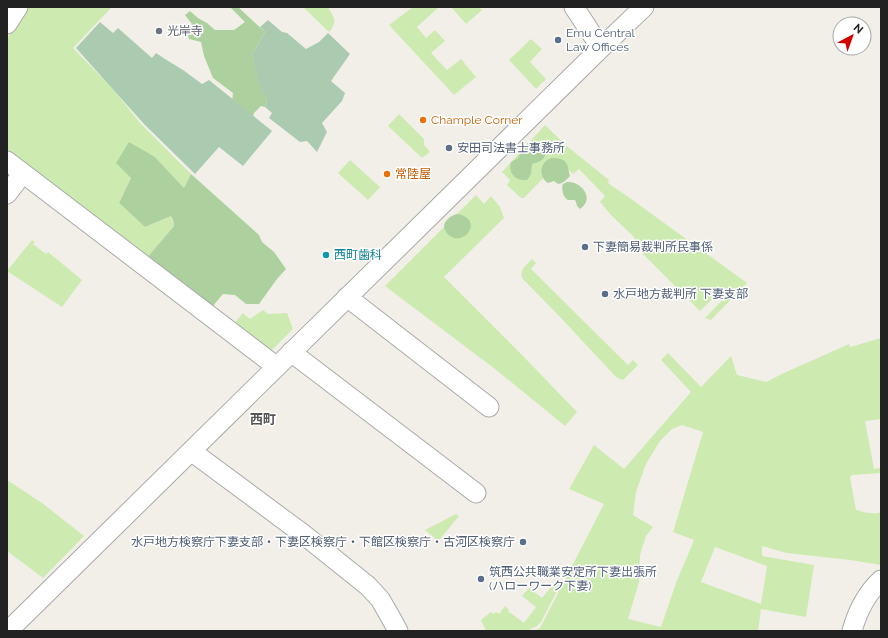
<svg xmlns="http://www.w3.org/2000/svg" width="888" height="638" viewBox="0 0 888 638" font-family="Raleway,'Noto Sans JP',sans-serif">
  <style>
    .grass { fill: #cdebb0; fill-rule: evenodd }
    .forest { fill: #add19e }
    .cemetery { fill: #aacbaf }
    .lines { fill: none; stroke-linecap: round; stroke-linejoin: round }
    .minor-casing { stroke: #a9a9a9; stroke-width: 21 }
    .minor { stroke: #fff; stroke-width: 19 }
    .worship-dot { fill: #6b7280; stroke: #fff; stroke-width: 1.5 }
    .service-dot { fill: #5c6f8a; stroke: #fff; stroke-width: 1.5 }
    .food-dot { fill: #e8710a; stroke: #fff; stroke-width: 1.5 }
    .culture-dot { fill: #0f9aa8; stroke: #fff; stroke-width: 1.5 }
    .labels { text-anchor: middle; stroke-width: 3; stroke-linejoin: round; paint-order: stroke }
    .worship-label { font-size: 12px; fill: #5b616d; stroke: #fff; text-anchor: start }
    .service-label { font-size: 12px; fill: #4e5e75; stroke: #fff; text-anchor: start }
    .food-label { font-size: 12px; fill: #c56008; stroke: #fff; text-anchor: start }
    .culture-label { font-size: 12px; fill: #0d838f; stroke: #fff; text-anchor: start }
    .neighbourhood-label { font-size: 13px; font-weight: bold; fill: #555; stroke: #fff }
  </style>
  <rect width="100%" height="100%" fill="#f2efe9"/>
  <path class="grass" d="M27 7H112L73 48 113 89 140 123 191 174 184 188 155 157 131 178 119 203 145 227 171 216 174 226 145 260 7 154V39Z
    M303 7H328C334 18 338 21 329 32Z
    M413 7H439L417 27 426 38 435 30 445 41 431 53 447 70 461 59 476 77 454 95 389 25Z
    M451 7H479L482 10 466 24Z
    M531 39 542 49 530 62 546 79 536 89 509 60Z
    M399 114 424 139V145L430 152 422 158 388 126Z
    M545 125 568 147 609 180 608 183 627 196 747 283 711 320 705 318 729 293 724 288 700 311 631 242 635 238 611 215 600 202 605 196 579 169 573 174 566 167 557 164 524 198H521L507 185 510 180 502 172Z
    M350 160 380 187 368 200 338 173Z
    M476 195 484 204 491 196 500 207 504 218 444 277 523 356 577 412 565 426 495 369 385 286Z
    M32 240 35 242 33 244 46 254 48 252 82 280 62 307 7 271Z
    M532 259 536 263 531 269 628 365 633 360 638 365 624 379 622 380 616 377 561 318 522 278C520 268 526 266 532 259Z
    M263 310 268 314 287 313 293 329 269 353 233 325 243 313 250 319Z
    M881 338V419L865 421 874 469 881 468V473L852 475 850 477 856 510C864 512 873 515 881 512V565L850 560 787 553 762 546V556L814 565 806 617 761 609 758 631H534L540 628 604 504 569 489 594 445 624 469 691 392 661 360 668 353 701 387 731 356 737 375 766 382 784 373 849 344 850 347ZM682 425 703 432 673 532 694 540 676 583 661 627 628 619 639 582 640 555 646 536 653 527 633 515 636 492 646 464 660 441 672 429ZM715 547 767 566 761 604 701 582Z
    M7 480 42 503 84 536 43 578 7 551Z
    M456 514 459 516 440 539 437 540 425 530Z
    M557 580 560 585 541 622 537 626 527 631H486L481 620 491 612 494 614 496 612 499 614 505 606 509 610 508 611 524 623 536 607 522 596 529 588 542 598Z"/>
  <path class="forest" d="M230 7H238L265 32 252 55 260 85 267 101 265 107 261 106 254 113 249 129 230 120 233 93 213 78 204 56 201 42 189 39 187 32 192 24 185 15 190 11 198 18 207 23 215 30H234L245 22Z
    M129 142 155 157 184 188 191 174 259 235 262 242 274 252 286 269 277 279 259 304H246L235 295 223 294 212 307 145 260 174 226 173 220 171 216 145 227 119 203 131 178 116 163Z
    M529 142C537 143 544 146 546 154 543 161 539 162 532 164L531 174 527 180C515 181 508 173 511 162L518 158C521 152 523 147 529 142Z
    M551 158C567 158 567 162 570 176 566 180 564 183 558 184L554 181 548 183C541 179 539 168 545 162 547 160 549 159 551 158Z
    M567 182C582 181 595 199 580 209L577 206 576 202 575 200C574 200 569 200 568 200 563 198 561 188 563 184Z
    M457 214C487 219 461 252 446 232 440 224 449 216 457 214Z"/>
  <path class="cemetery" d="M268 20 282 32 287 33 306 49 319 42 328 33 350 54 331 81 345 93 342 101 322 123 327 132 317 152 307 141 300 142 269 118 272 113 265 107 267 101 259 84 252 55 265 32 260 27Z
    M100 22 113 33 118 28 152 58 156 53 165 59 183 70 202 84 209 80 272 131 243 166 219 147 195 174 144 124 76 48Z"/>
  <g class="lines">
    <g class="minor-casing">
      <path id="minor" d="M574 7 601 48
        M7 24 18 7
        M7 161 277 367
        M7 194 23 173
        M347 297 489 407
        M291 352 476 493
        M191 451 303 534 368 586 380 599 391 618 398 631
        M8 631 601 48 644 7
        M852 631C857 613 867 593 881 580"/>
    </g>
    <use href="#minor" class="minor"/>
  </g>
  <circle class="worship-dot" cx="159" cy="31" r="4"/>
  <g class="service-dot">
    <circle cx="558" cy="40" r="4"/>
    <circle cx="449" cy="148" r="4"/>
    <circle cx="585" cy="247" r="4"/>
    <circle cx="605" cy="294" r="4"/>
    <circle cx="523" cy="542" r="4"/>
    <circle cx="481" cy="579" r="4"/>
  </g>
  <g class="food-dot">
    <circle cx="423" cy="120" r="4"/>
    <circle cx="387" cy="174" r="4"/>
  </g>
  <circle class="culture-dot" cx="326" cy="255" r="4"/>
  <g class="labels">
    <g class="worship-label">
      <text x="167" y="35">光岸寺</text>
    </g>
    <g class="service-label">
      <text x="566" y="37">Emu Central<tspan x="566" dy="14">Law Offices</tspan></text>
      <text x="457" y="152">安田司法書士事務所</text>
      <text x="593" y="251">下妻簡易裁判所民事係</text>
      <text x="613" y="298">水戸地方裁判所 下妻支部</text>
      <text x="515" y="546" text-anchor="end">水戸地方検察庁下妻支部・下妻区検察庁・下館区検察庁・古河区検察庁</text>
      <text x="489" y="576">筑西公共職業安定所下妻出張所<tspan x="489" dy="14">(ハローワーク下妻)</tspan></text>
    </g>
    <g class="food-label">
      <text x="431" y="124">Chample Corner</text>
      <text x="395" y="178">常陸屋</text>
    </g>
    <g class="culture-label">
      <text x="334" y="259">西町歯科</text>
    </g>
    <g class="neighbourhood-label">
      <text x="263" y="424">西町</text>
    </g>
  </g>
  <rect width="888" height="638" fill="none" stroke="#222222" stroke-width="16"/>
  <g transform="translate(852 36) rotate(41)"><circle r="19" fill="#ffffff" stroke="#a7a7a7"/>
  <path d="M0-3L7 15L0 10L-7 15Z" fill="#d40000"/>
  <text y="-6" font-size="11" font-weight="bold" text-anchor="middle" fill="#222222">N</text>
  </g>
</svg>
